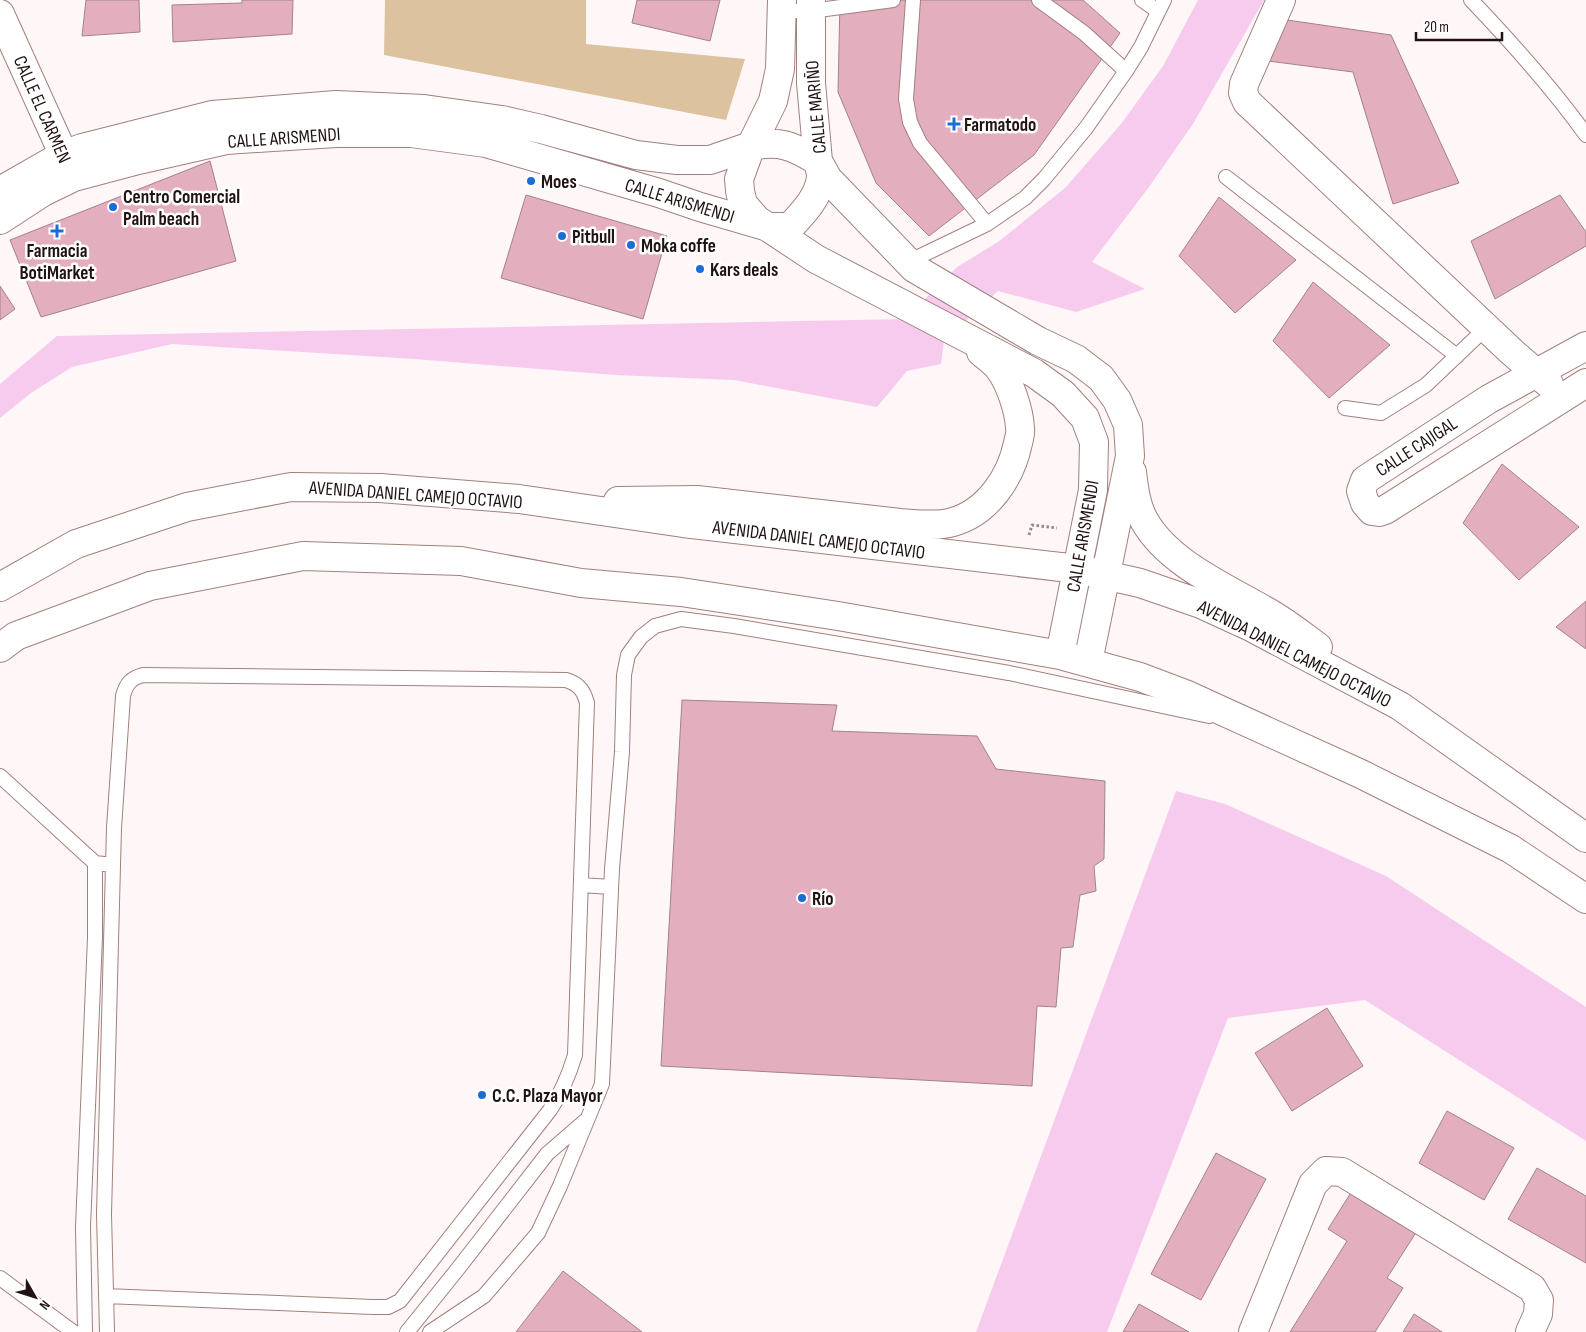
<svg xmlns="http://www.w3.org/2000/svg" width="1586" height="1332" viewBox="0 0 1586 1332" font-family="'Sofia Sans Condensed',sans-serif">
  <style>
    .green { fill: #dcc29f }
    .water { fill: #f7cbed }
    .building { fill: #e3aebe; stroke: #a2828b }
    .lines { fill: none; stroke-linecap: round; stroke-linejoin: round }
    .lane-casing { stroke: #a1807d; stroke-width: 16 }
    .street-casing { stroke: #a1807d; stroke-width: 30 }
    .secondary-casing { stroke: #a1807d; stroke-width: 30 }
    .path { stroke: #948a89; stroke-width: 3; stroke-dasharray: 2.5 2.5; stroke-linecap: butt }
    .lane { stroke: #fff; stroke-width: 14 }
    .street { stroke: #fff; stroke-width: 28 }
    .secondary { stroke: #fff; stroke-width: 28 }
    .poi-dot { fill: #1c6cd6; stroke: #fff; stroke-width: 2 }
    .labels { text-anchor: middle; stroke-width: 5; stroke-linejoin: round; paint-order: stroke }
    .street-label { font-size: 19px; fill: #201312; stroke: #fff }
    .poi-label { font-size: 19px; font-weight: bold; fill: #201312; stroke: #fff; text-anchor: start }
  </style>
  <rect width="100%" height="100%" fill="#fff7f7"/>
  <path class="green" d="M385 0H586V44L745 59 726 120 384 55Z"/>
  <path class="water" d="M1198 0H1264L1193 124 1149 187 1092 262 1145 289 1076 312 998 291 944 341 941 364 907 371 877 407 734 380 615 375 414 359 172 344 72 367 31 393 0 418V384L57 336 905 319 957 267 998 242 1065 188 1121 124 1163 66Z
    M1176 791 1225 804 1386 876 1586 1007V1141L1365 1000 1228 1018 1107 1332H976Z"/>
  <path class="building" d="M86 0H139L140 32 82 36Z
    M242 0H293L292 34 173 42 172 5 242 3Z
    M637 0H720L710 41 632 23Z
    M840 0H1083L1120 33 1034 155 929 236 876 183 838 92Z
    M1280 19 1391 35 1459 183 1393 204 1353 72 1268 61Z
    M210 161 236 261 41 317 10 240Z
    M526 195 667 236 643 319 501 278Z
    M1560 195 1586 232V246L1495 299 1471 241Z
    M1219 197 1296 260 1235 313 1179 256Z
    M1313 282 1390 345 1329 398 1273 341Z
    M0 286 15 309 0 320Z
    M1502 464 1579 527 1519 580 1463 523Z
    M1586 601V649L1556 627Z
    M682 700 837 705 832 731 977 736 996 769 1105 781 1104 859 1094 866 1096 891 1080 895 1073 947 1061 948 1056 1007 1037 1006 1032 1086 661 1066Z
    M1327 1008 1363 1066 1292 1111 1255 1053Z
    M1447 1111 1514 1148 1484 1200 1419 1163Z
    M1216 1153 1266 1179 1201 1300 1151 1274Z
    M1537 1168 1586 1196V1263L1508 1219Z
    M1352 1191 1417 1231 1387 1278 1403 1288 1375 1332H1290L1347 1241 1328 1229Z
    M563 1271 642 1332H516Z
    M1139 1304 1189 1332H1123Z
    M1414 1314 1442 1332H1403Z"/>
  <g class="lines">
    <g class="lane-casing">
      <path id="lane" d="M913 0 906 99 910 122 920 143 987 224
        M1039 0 1084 33 1126 71
        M1142 0 1158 11
        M1471 0C1512 43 1552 87 1586 135
        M782 11H811L893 0
        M1226 177 1457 356
        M908 262 987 224 1025 198 1044 179 1086 128 1126 71 1141 47 1164 0
        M1345 408 1381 413 1426 385 1486 328
        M0 776 95 863
        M581 885 611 887
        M0 1278 73 1332
        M106 1296 373 1307H388L400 1301 550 1110C562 1092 569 1075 575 1055L587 703C584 691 579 684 566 680L143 675C131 678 126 684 123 696L114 828 113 865
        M85 1332 83 1227 95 937V863L113 865 104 1214 107 1332
        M407 1332 457 1270 547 1154 585 1121
        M430 1332 484 1296 538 1233 560 1186 602 1084 612 869 622 752 624 675 628 655 641 637 655 626 681 619 734 626 1009 673 1209 716"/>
    </g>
    <g class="street-casing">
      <path id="street" d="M1281 0 1244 84 1243 93 1247 102 1513 353 1549 384
        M0 14 71 171
        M0 191 63 155 82 148 212 115 336 105 424 109 502 120 541 129 636 155 677 160H710L751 146
        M0 220 43 192 74 177 138 160 226 140 336 133H411L486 143 659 193 700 207 769 227
        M1586 346 1489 399 1365 480 1361 491 1365 503 1372 511 1379 512 1385 510 1586 383
        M1253 1332 1313 1184 1326 1171 1342 1172 1532 1288 1539 1300 1538 1314 1530 1332"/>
    </g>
    <g class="secondary-casing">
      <path id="secondary" d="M782 0 780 69 773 101 751 146 739 179 740 191 743 204 757 220 816 259 1034 373 1063 394 1085 418 1094 442 1093 490 1060 655
        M811 0V83L818 161 828 179 914 268 1038 341 1076 359 1101 378 1117 400 1128 425 1130 456 1128 466 1088 662
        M751 146C780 140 793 146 818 161 819 166 821 172 821 177 819 197 803 213 790 227H769
        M1132 472C1134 488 1136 506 1144 520 1168 564 1229 589 1271 614 1288 624 1303 636 1318 647
        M618 501 697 500 900 523C916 524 937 527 953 522 988 512 1011 477 1018 443 1019 438 1021 433 1020 428 1019 410 1010 382 998 367 994 362 987 357 981 352
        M0 587 76 544 187 507 291 487 380 488 519 499 683 523 1078 569 1140 583 1201 604 1249 626 1400 706 1586 838
        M0 648 16 636 150 586 303 556 461 561 581 583 681 592 838 616 1060 655 1140 677 1185 694 1361 774 1511 849 1586 899"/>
    </g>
    <path class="path" d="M1029 535 1032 525 1057 528"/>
    <use href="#lane" class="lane"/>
    <use href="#street" class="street"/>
    <use href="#secondary" class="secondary"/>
  </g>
  <g class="poi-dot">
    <path d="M951.5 116.5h5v5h5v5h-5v5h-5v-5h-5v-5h5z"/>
    <circle cx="531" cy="181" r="5"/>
    <circle cx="113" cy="207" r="5"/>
    <path d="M54.5 223.5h5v5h5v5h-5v5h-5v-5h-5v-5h5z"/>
    <circle cx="562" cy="236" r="5"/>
    <circle cx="631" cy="245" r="5"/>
    <circle cx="700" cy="269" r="5"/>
    <circle cx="802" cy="898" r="5"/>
    <circle cx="482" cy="1095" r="5"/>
  </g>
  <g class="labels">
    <g class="street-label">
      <text transform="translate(815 107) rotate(-95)" y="7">CALLE MARIÑO</text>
      <text transform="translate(43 109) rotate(66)" y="7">CALLE EL CARMEN</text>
      <text transform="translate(284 137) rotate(-4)" y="7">CALLE ARISMENDI</text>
      <text transform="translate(680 200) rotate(17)" y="7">CALLE ARISMENDI</text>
      <text transform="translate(1416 446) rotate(-33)" y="7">CALLE CAJIGAL</text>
      <text transform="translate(416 494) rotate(4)" y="7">AVENIDA DANIEL CAMEJO OCTAVIO</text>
      <text transform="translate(1082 536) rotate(-80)" y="7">CALLE ARISMENDI</text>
      <text transform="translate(819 539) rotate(7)" y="7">AVENIDA DANIEL CAMEJO OCTAVIO</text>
      <text transform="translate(1295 653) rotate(27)" y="7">AVENIDA DANIEL CAMEJO OCTAVIO</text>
    </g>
    <g class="poi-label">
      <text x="964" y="131">Farmatodo</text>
      <text x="541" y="188">Moes</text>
      <text x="123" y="203">Centro Comercial<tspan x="123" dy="22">Palm beach</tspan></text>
      <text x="572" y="243">Pitbull</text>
      <text x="641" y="252">Moka coffe</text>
      <text x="57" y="257" text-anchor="middle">Farmacia<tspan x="57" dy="22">BotiMarket</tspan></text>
      <text x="710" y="276">Kars deals</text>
      <text x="812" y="905">Río</text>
      <text x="492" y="1102">C.C. Plaza Mayor</text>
    </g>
  </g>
  <g transform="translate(35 1297) rotate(129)" stroke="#ffffff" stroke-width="4" paint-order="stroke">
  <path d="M0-4L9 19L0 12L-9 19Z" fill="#201312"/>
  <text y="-8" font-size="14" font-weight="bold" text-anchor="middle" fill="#201312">N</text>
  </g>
  <path d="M1416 32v8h86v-8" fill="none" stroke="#201312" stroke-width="2.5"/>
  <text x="1424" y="32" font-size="15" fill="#201312" stroke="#ffffff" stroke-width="4" paint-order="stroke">20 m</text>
</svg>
